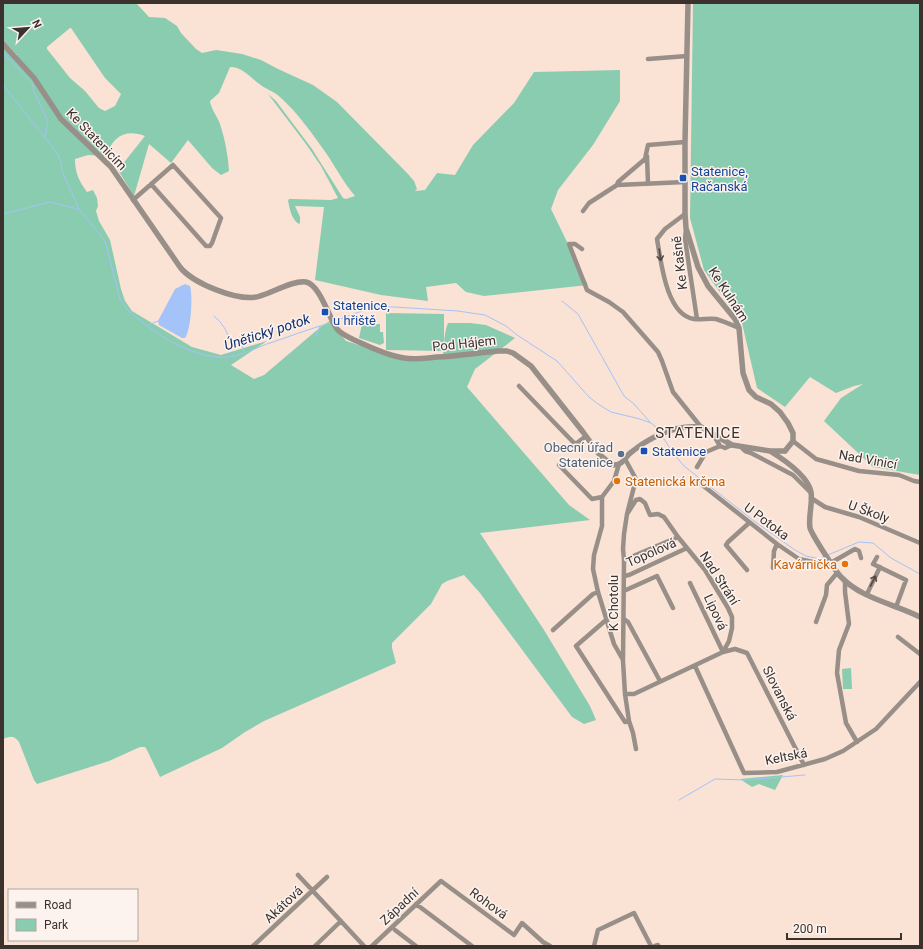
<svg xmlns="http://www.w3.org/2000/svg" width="923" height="949" viewBox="0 0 923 949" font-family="Roboto,sans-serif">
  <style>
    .green { fill: #8accaf; fill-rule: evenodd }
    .water { fill: #a4c3f8 }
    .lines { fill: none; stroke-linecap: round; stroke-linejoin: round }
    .stream { stroke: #a4c3f8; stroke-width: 1 }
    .minor { stroke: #978f88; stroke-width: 4.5 }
    .tertiary { stroke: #978f88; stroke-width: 5.5 }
    .oneway { stroke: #524944 }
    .transit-dot { fill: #1a4fb4; stroke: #fcf3ee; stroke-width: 1.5 }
    .service-dot { fill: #5c6f8a; stroke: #fcf3ee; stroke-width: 1.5 }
    .food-dot { fill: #e8710a; stroke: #fcf3ee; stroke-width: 1.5 }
    .labels { text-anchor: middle; stroke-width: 3; stroke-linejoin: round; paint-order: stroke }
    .street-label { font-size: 13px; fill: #3b322d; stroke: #fcf3ee }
    .transit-label { font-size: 13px; fill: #164399; stroke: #fcf3ee; text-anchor: start }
    .service-label { font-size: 13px; fill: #4e5e75; stroke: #fcf3ee; text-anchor: end }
    .food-label { font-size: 13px; fill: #c56008; stroke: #fcf3ee; text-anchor: start }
    .water-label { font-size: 14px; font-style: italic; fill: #0e2f6c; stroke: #fcf3ee }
    .quarter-label { font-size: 15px; letter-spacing: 1px; fill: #423026; stroke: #fcf3ee }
  </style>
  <rect width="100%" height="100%" fill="#fae2d5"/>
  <path class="green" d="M3 3H136L149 17 165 18 177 26 181 33 196 49 202 53 216 50 242 54 261 60 278 69 313 85 337 102 407 173 414 181 417 189 415 191 425 190 437 173 455 175 473 145 514 103 534 72 620 70V101L593 145 558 190 551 209 588 285 484 296 466 292 456 283 426 287 428 301 381 295 315 280 324 207 295 206 300 217V223L299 224C291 219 290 209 288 201L289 199H292L331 200 338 198 321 166 306 144 268 94 276 101 312 149 343 198 346 199 355 196C344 183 336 168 326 153 314 136 297 112 281 98 274 91 265 89 258 83 249 76 242 67 230 67L219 93 210 101C211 109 217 116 220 124 225 139 228 155 229 171L221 175 212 168 188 140 171 163 149 144 134 196 118 170 145 136C126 129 112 136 107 156L88 155 75 159C75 173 79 181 87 192L93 190 97 198 98 206 96 211 99 221 110 240 121 289 125 301 132 311 192 347 221 355 267 341 231 365 254 379 264 375 323 325 330 321 346 341 398 357 442 359C445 347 443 335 448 323H470L486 325 515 338 475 369 467 387 569 505 590 520 480 533 544 630 590 706 596 720 584 724 572 717 480 593 464 575 447 581 442 584 431 604 392 643V648L396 663 264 721 245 732 222 748 160 777 147 750 145 747H140L109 761 37 784 34 780 19 742C14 735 10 736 3 739V47L15 57 17 55 3 41ZM70 28H71L105 78 121 94 115 106 105 111 99 108 85 91 70 78 47 49V47Z
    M693 3H920V475L873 467 824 421 841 398 863 384 854 386 836 393 810 377 785 407 757 388 742 323 704 270 690 218Z
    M386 313 444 314V351L386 350Z
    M362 324H380V332H383L384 343 380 345 359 338Z
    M851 668 852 689H843L842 669Z
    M783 775 775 790 759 784 752 787 740 779Z"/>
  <path class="water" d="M185 284 190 286C193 297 191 329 185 338H182L159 325 158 321 175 289Z"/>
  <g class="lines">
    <path class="stream" d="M3 53 32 83 34 92 48 121 45 137
      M3 85 57 153 61 162 62 171 79 209 105 241 120 299C128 313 143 323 156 332 173 344 196 355 217 357 233 359 252 350 267 344 288 337 309 329 330 323
      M3 214 50 202 78 209
      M562 301 578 314 624 396 634 404 650 422
      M214 316C217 319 221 322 223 326 230 334 227 347 242 345L244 352
      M335 321 367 309 376 307H395L458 311 485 315 506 326 517 335 557 361 589 397 598 404 611 412 640 419 651 423 656 427 659 432
      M148 325 158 321
      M316 336 320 326
      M662 436 673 453 684 466 754 521 795 550 806 556 820 559 823 557
      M828 555 859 542 873 543 891 558 920 574
      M679 800 715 779 746 780 805 775"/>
    <path class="minor" d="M648 59 687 56
      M647 156 648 184
      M617 185 685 182
      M133 200 173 165 221 218 212 243 210 246H206L151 184
      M583 211 589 203 617 185 618 182 645 159 648 145 685 142
      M685 214 665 229 657 239C661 261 666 315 694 319 701 320 708 318 716 319 723 321 732 325 739 328
      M686 229 685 239 697 319
      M582 249 575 244H569L587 290 609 302 623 312 658 352 662 361 673 392 701 427
      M519 386 574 443H577L586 436
      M713 434 720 446 725 448 732 445
      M793 441 816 459 834 464 859 471 899 475 914 481 920 482
      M742 448 745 451 751 453 793 475 810 492
      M625 459 636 479 627 514 624 534 623 549 624 560 623 661 625 694 629 721 633 733 636 749
      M619 464 614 481 602 497V526L594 555 593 569 598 592 614 644 623 660
      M559 465 592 499 602 497
      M697 467 706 452 720 446
      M696 480 777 544 799 559 827 565 855 549 859 551 861 558
      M811 498 825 507 859 517 920 543
      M877 557 873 564 906 580 896 607
      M624 560 678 537
      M773 568 774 551 777 544
      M747 570 726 545 728 542 749 523
      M624 576 629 575 687 548
      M845 581V592L849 624 839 650 837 673 846 723 857 742
      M690 583 723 652 735 649 747 653 804 765
      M624 590H626L657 576 673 608
      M867 594 880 567
      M624 619 628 622 660 681
      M606 620 576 646 625 722 629 721
      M816 622 826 595 827 585 837 573
      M553 630 593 594 598 592
      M898 637 920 654
      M695 666 744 773 777 772 825 759 843 751 876 729 920 682
      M625 694H634L723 652 729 641 732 628V617L728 608 705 570 678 537 664 517 658 514 650 515 645 503 640 499 636 500 627 514
      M298 875 364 946
      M416 904 472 946
      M395 930 416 946
      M253 946 327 877
      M315 946 341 921
      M372 946 441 881 514 935 522 923 543 942 550 946
      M594 946 598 930 634 913 651 946
      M655 946 658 945"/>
    <path class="tertiary" d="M688 3 685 142V214L686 228 698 267 708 286 735 319 739 328 743 373 749 390 756 397 771 404 780 412 788 423 793 433V441L785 451
      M3 44 34 78 61 119 111 167 180 267C192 283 240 303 260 296 272 293 293 280 306 282 320 285 329 318 337 329 343 336 353 339 361 343 374 349 389 356 404 358 414 360 426 358 437 357 457 356 477 353 498 351H507L513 353 531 366 583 432 599 454 612 465C621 466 624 460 629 454 634 450 639 446 644 443 661 432 681 425 701 427L732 445 770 451H785
      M770 451C783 459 808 476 811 492 813 503 808 517 810 528 812 535 836 572 841 577 862 599 895 604 920 617"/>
  </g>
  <defs><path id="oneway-shaft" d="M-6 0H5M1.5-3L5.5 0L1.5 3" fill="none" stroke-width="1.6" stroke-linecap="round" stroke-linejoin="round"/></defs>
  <g class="oneway">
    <use href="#oneway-shaft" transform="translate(660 255) rotate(82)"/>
    <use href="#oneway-shaft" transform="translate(873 581) rotate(-63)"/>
  </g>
  <g class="transit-dot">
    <rect x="679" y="174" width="8" height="8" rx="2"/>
    <rect x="321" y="308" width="8" height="8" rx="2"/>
    <rect x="640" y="447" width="8" height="8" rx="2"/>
  </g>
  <circle class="service-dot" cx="621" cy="454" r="4"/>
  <g class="food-dot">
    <circle cx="617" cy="481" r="4"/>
    <circle cx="845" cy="564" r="4"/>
  </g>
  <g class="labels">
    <g class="street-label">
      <text transform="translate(97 139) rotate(46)" y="5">Ke Statenicím</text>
      <text transform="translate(679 263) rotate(-97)" y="5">Ke Kašně</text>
      <text transform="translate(729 294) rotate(57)" y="5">Ke Kulnám</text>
      <text transform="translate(464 343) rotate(-6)" y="5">Pod Hájem</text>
      <text transform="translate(868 459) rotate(10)" y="5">Nad Vinicí</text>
      <text transform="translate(869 511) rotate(20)" y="5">U Školy</text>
      <text transform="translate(767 521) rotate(37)" y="5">U Potoka</text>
      <text transform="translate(651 552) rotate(-24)" y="5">Topolová</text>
      <text transform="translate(720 578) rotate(57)" y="5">Nad Strání</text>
      <text transform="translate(613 603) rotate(-90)" y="5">K Chotolu</text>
      <text transform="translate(716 612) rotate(65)" y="5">Lipová</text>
      <text transform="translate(780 693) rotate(63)" y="5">Slovanská</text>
      <text transform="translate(786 756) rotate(-11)" y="5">Keltská</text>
      <text transform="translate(489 903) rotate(36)" y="5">Rohová</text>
      <text transform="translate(283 904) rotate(-43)" y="5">Akátová</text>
      <text transform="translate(399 906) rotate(-43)" y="5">Západní</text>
    </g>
    <g class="transit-label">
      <text x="691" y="176">Statenice,<tspan x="691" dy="15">Račanská</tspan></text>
      <text x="333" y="310">Statenice,<tspan x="333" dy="15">u hřiště</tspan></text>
      <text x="652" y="456">Statenice</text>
    </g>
    <g class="service-label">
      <text x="613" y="452">Obecní úřad<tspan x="613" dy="15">Statenice</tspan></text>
    </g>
    <g class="food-label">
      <text x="625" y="486">Statenická krčma</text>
      <text x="837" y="569" text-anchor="end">Kavárnička</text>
    </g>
    <g class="water-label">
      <text transform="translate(267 332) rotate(-18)" y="5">Únětický potok</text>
    </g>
    <g class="quarter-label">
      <text x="698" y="438">STATENICE</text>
    </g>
  </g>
  <rect width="923" height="949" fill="none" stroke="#3b322d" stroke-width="8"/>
  <rect x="8" y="889" width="130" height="52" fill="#fcf3ee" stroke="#afa6a1"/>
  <rect x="16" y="902" width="20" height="6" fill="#978f88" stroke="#afa6a1"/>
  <text x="44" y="909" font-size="12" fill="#3b322d">Road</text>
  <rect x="16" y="919" width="20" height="12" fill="#8accaf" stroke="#afa6a1"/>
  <text x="44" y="929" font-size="12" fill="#3b322d">Park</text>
  <g transform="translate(28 28) rotate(64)" stroke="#fcf3ee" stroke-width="3" paint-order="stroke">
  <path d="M0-3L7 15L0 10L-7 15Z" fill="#3b322d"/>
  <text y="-6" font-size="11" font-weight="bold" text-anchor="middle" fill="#3b322d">N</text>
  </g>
  <path d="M787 933v6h114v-6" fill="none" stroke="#3b322d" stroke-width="2"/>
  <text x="793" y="933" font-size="12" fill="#3b322d" stroke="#fcf3ee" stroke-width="3" paint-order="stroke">200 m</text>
</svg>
